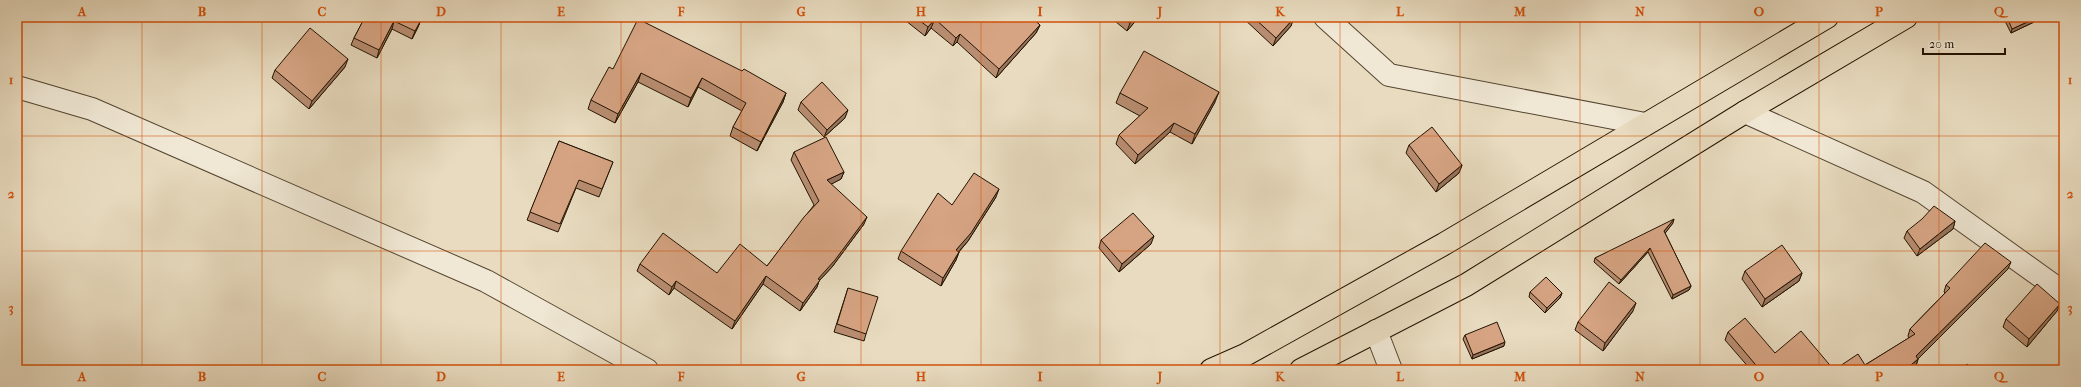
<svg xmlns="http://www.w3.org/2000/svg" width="2081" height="387" viewBox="0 0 2081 387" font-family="'IM FELL French Canon',serif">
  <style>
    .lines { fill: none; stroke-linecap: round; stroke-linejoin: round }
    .minor-casing { stroke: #544530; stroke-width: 24 }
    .major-casing { stroke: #231301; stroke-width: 24 }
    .minor { stroke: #f0e8d5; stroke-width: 22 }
    .major { stroke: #e8dbbf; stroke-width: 22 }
    .wall { fill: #b88d71; stroke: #231301 }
    .shaded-wall { fill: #96735c; stroke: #231301 }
    .building { fill: #d6a483; stroke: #231301 }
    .grid { fill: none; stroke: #d4520b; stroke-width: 1; stroke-opacity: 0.55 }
    .neatline { fill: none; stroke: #d4520b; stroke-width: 1.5 }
    .grid-label { font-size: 13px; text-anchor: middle; font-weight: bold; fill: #d4520b }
  </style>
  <rect width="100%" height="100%" fill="#e8dbbf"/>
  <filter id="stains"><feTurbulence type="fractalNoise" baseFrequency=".005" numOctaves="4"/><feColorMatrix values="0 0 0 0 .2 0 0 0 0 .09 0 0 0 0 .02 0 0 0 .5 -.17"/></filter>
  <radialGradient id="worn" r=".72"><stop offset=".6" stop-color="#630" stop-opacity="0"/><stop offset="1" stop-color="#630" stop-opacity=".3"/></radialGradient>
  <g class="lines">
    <g class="minor-casing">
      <path id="minor" d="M1325 17 1389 75 1645 124
        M17 87 92 109 486 281 647 370
        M1745 112 1923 192 2064 293
        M1376 331 1391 370"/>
    </g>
    <g class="major-casing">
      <path id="major" d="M1211 370 1245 355 1444 244 1827 17
        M1301 370 1466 285 1745 112 1906 17"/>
    </g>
    <use href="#minor" class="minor"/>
    <use href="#major" class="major"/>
  </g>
  <path class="wall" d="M365 17 421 20 418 27 412 39 392 29 377 58 351 45 354 38Z
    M901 17H1031L1040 25 1036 33 996 78 957 42 953 46 931 28 925 36Z
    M1110 17H1139L1127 31Z
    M1242 17H1292L1291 26 1273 46Z
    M2003 17H2035L2036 18 2034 22 2011 33Z
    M345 67 309 109 272 78 275 70Z
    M613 69 742 71 786 93 783 102 757 151 730 136 733 127 742 111 698 87 688 107 638 82 615 123 588 109 591 100Z
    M1120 93 1215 102 1192 144 1170 132 1135 164 1116 144 1119 135 1140 116 1116 103Z
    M801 102 845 118 824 137 798 110Z
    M559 141 613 162 599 197 576 188 558 232 527 220Z
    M1409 145 1462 165 1459 173 1436 192 1406 153Z
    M794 152 844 172 841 179 831 184 864 224 832 267 819 281 817 287 800 311 763 284 732 329 674 288 669 295 637 271 640 264 717 273 767 266 814 205 791 160Z
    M996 197 968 241 959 252 956 260 941 286 898 259 901 251 952 205Z
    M1955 221 1953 229 1917 256 1904 238 1907 231Z
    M1673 223 1665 233 1691 286 1689 290 1672 299 1648 252 1619 284 1594 262 1595 258Z
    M1101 240 1151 244 1119 272 1099 248Z
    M2008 269 1918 359 1916 366 1911 370H1751L1725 340 1728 332 1775 353 1834 370 1865 365 1909 338 1908 336 1910 329 1945 293 1944 292 1946 285Z
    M1745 271 1802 273 1799 281 1762 307 1742 279Z
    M848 288 866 334 864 341 834 332Z
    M1530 292 1562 293 1560 298 1545 313 1529 297Z
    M2060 304 2057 311 2027 347 2003 327 2006 319Z
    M1633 311 1603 351 1575 330 1578 322Z
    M1465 335 1504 346 1472 359 1463 339Z"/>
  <path class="shaded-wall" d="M1135 17H1139L1127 31 1130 23Z
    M1294 18 1291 26 1273 46 1276 38Z
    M2036 18 2034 22 2011 33 2012 29Z
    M935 19 931 28 925 36 928 27Z
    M421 20 418 27 412 39 415 31Z
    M394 21 392 29 377 58 379 50Z
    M1040 25 1036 33 996 78 999 69Z
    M960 34 957 42 953 46 956 38Z
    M348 59 345 67 309 109 312 101Z
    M641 73 638 82 615 123 618 114Z
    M702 78 698 87 688 107 691 98Z
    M1219 92 1215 102 1192 144 1195 134Z
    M786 93 783 102 757 151 761 142Z
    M848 110 845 118 824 137 827 130Z
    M1174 123 1170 132 1135 164 1138 155Z
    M1462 165 1459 173 1436 192 1439 184Z
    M844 172 841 179 824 188 827 180Z
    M999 189 996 197 968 241 953 258 956 250Z
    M867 217 864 224 832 267 819 281 817 287 800 311 803 303 818 279Z
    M1674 219 1673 223 1663 236 1664 231Z
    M1955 221 1953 229 1917 256 1920 249Z
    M1154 236 1151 244 1119 272 1122 264Z
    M1650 248 1648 252 1619 284 1621 280Z
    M959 252 956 260 941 286 943 278Z
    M2011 262 2008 269 1914 363 1918 359 1916 366 1911 370H1905L1916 356Z
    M1802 273 1799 281 1762 307 1765 299Z
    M766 276 763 284 732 329 735 321Z
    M676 281 674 288 669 295 672 287Z
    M1691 286 1689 290 1672 299 1673 295Z
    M1562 293 1560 298 1545 313 1547 308Z
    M1636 303 1633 311 1603 351 1605 343Z
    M2060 304 2057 311 2027 347 2029 339Z
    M1505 342 1504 346 1472 359 1473 355Z"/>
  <path class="building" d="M365 17H417L421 20 415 31 394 21 379 50 354 38Z
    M915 17H1031L1040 25 999 69 960 34 956 38 935 19 928 27Z
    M1122 17H1135L1130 23Z
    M1253 17H1292L1294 18 1276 38Z
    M2007 17H2035L2036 18 2012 29Z
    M638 19 742 71 744 69 786 93 761 142 733 127 746 103 702 78 691 98 641 73 618 114 591 100 609 67 613 69Z
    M310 28 348 59 312 101 275 70Z
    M1144 51 1219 92 1195 134 1174 123 1138 155 1119 135 1148 108 1120 93Z
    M822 82 848 110 827 130 801 102Z
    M1432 127 1462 165 1439 184 1409 145Z
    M826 137 844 172 827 180 867 217 835 260 818 279 820 280 803 303 766 276 735 321 676 281 672 287 640 264 663 233 717 273 740 244 767 266 804 217 819 201 794 152Z
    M559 141 613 162 602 189 579 180 560 224 530 212Z
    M974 173 999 189 971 233 956 250 959 252 943 278 901 251 938 193 952 205Z
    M1934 206 1955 221 1920 249 1907 231 1922 219Z
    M1133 213 1154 236 1122 264 1101 240Z
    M1674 219 1664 231 1691 286 1673 295 1650 248 1621 280 1595 258Z
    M1985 243 2011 262 1916 356 1918 359 1905 370H1760L1728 332 1745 318 1775 353 1801 331 1834 370 1858 354 1865 365 1915 334 1910 329 1950 288 1946 285Z
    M1782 245 1802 273 1765 299 1745 271Z
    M1546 277 1562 293 1547 308 1530 292Z
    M1609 282 1636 303 1605 343 1578 322Z
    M2037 284 2060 304 2029 339 2006 319Z
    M848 288 878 297 866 334 837 324Z
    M1497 322 1505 342 1473 355 1465 335Z
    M1967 364 1974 370H1961Z
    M1614 367 1617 370H1610Z"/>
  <path class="grid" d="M142 17V370M262 17V370M381 17V370M501 17V370M621 17V370M741 17V370M861 17V370M981 17V370M1100 17V370M1220 17V370M1340 17V370M1460 17V370M1580 17V370M1700 17V370M1819 17V370M1939 17V370M17 136H2064M17 251H2064"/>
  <rect width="2081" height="387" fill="none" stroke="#e8dbbf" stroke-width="44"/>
  <path d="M1923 48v6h82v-6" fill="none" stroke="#231301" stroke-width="2"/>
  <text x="1929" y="48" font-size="12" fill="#231301" stroke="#f0e8d5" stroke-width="3" paint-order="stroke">20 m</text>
  <rect x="22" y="22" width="2037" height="343" class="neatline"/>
  <g class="grid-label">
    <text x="82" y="16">A</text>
    <text x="202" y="16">B</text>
    <text x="322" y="16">C</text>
    <text x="441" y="16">D</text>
    <text x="561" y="16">E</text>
    <text x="681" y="16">F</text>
    <text x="801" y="16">G</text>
    <text x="921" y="16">H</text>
    <text x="1040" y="16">I</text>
    <text x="1160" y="16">J</text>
    <text x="1280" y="16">K</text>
    <text x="1400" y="16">L</text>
    <text x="1520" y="16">M</text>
    <text x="1640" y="16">N</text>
    <text x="1759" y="16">O</text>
    <text x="1879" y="16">P</text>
    <text x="1999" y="16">Q</text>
    <text x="11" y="84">1</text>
    <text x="2070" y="84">1</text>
    <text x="11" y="198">2</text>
    <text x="2070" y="198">2</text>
    <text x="11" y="312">3</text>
    <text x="2070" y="312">3</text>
    <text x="82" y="381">A</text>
    <text x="202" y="381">B</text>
    <text x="322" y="381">C</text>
    <text x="441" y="381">D</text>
    <text x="561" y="381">E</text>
    <text x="681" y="381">F</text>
    <text x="801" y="381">G</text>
    <text x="921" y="381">H</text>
    <text x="1040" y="381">I</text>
    <text x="1160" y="381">J</text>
    <text x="1280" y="381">K</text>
    <text x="1400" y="381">L</text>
    <text x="1520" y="381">M</text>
    <text x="1640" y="381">N</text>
    <text x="1759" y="381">O</text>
    <text x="1879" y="381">P</text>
    <text x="1999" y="381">Q</text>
  </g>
  <rect width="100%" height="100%" filter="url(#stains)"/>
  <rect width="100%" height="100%" fill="url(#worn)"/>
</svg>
